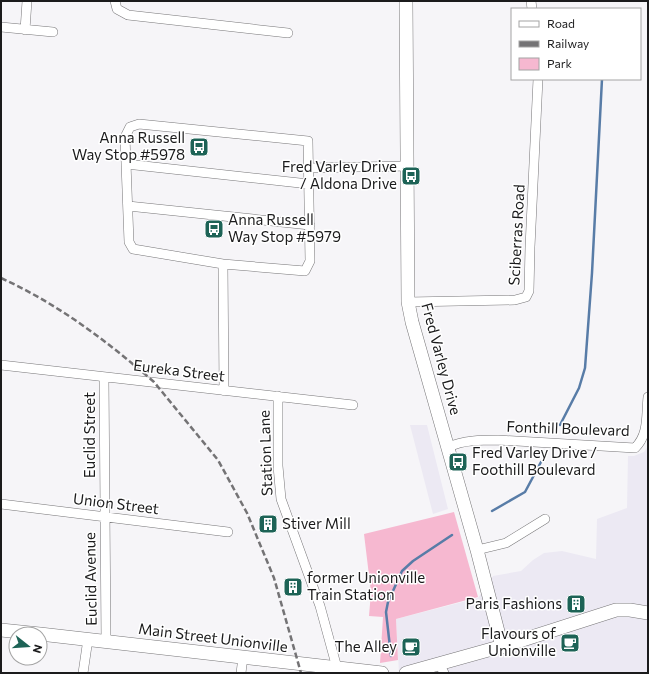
<svg xmlns="http://www.w3.org/2000/svg" width="649" height="674" viewBox="0 0 649 674" font-family="Commissioner,sans-serif">
  <style>
    .built { fill: #ece9f3 }
    .green { fill: #f6b8d0 }
    .lines { fill: none; stroke-linecap: round; stroke-linejoin: round }
    .stream { stroke: #587ca7; stroke-width: 2.5 }
    .street-casing { stroke: #777678; stroke-width: 10 }
    .secondary-casing { stroke: #777678; stroke-width: 14 }
    .street { stroke: #fff; stroke-width: 9 }
    .secondary { stroke: #fff; stroke-width: 13 }
    .rail { stroke: #747375; stroke-width: 2.5; stroke-dasharray: 6 3; stroke-linecap: butt }
    .labels { text-anchor: middle; stroke-width: 3; stroke-linejoin: round; paint-order: stroke }
    .poi-label { font-size: 15px; fill: #1b1b1c; stroke: #fff; text-anchor: end }
    .street-label { font-size: 15px; fill: #1b1b1c; stroke: #fff }
  </style>
  <rect width="100%" height="100%" fill="#f6f5f8"/>
  <path class="built" d="M410 425H427L448 509 433 514Z
    M648 446V673H399L396 619 478 598 493 576 521 571 533 560 544 553 562 551 596 559 597 519 627 508 628 456H634L644 452Z"/>
  <path class="green" d="M454 512 478 597 396 619 398 660 380 663 383 617 369 616 371 592 364 534Z"/>
  <g class="lines">
    <path class="stream" d="M560 425 579 388 585 368 592 273 602 79
      M492 511 525 492 541 462
      M391 656 386 612 388 602 402 571 413 561 452 535"/>
    <g class="street-casing">
      <path id="street" d="M115 1 117 9 128 15 288 33
        M531 1 532 9
        M1 27 53 32
        M25 30 27 1
        M139 124 308 141 310 261 305 271 223 264 133 249 129 242 125 137 130 127Z
        M126 164 309 184
        M309 168 408 166
        M128 206 310 225
        M223 264 224 391
        M408 302 515 300 526 297 529 291 530 247 538 79
        M1 365 353 405
        M104 377 106 641
        M278 396V466L281 499 320 606 337 668
        M449 447C463 440 482 440 498 440L635 448C649 434 646 416 648 397
        M1 504 228 532
        M477 550 506 543 545 519
        M440 665 444 673
        M83 673 88 639
        M241 673 243 657"/>
    </g>
    <g class="secondary-casing">
      <path id="secondary" d="M406 1 408 302 412 322 477 550 502 647
        M1 630 40 634
        M40 634 382 673
        M406 673 510 644 616 610H630L648 613"/>
    </g>
    <use href="#street" class="street"/>
    <use href="#secondary" class="secondary"/>
    <path class="rail" d="M1 278C58 304 107 341 154 382L218 460 247 513 274 578 301 673"/>
  </g>
  <defs>
    <g id="bus-square" transform="scale(1)"><rect x="-9" y="-9" width="18" height="18" rx="4" fill="#1d6356" stroke="#fff"/><path d="M-5-6H5V4H4V6H2V4H-2V6H-4V4H-5ZM-3.5-4V0h7V-4ZM-3.5 1.2v1.5H-2V1.2ZM2 1.2v1.5H3.5V1.2Z" fill="#fff"/></g>
    <g id="building-square" transform="scale(1)"><rect x="-9" y="-9" width="18" height="18" rx="4" fill="#1d6356" stroke="#fff"/><path d="M-4-6H4V6H1V3H-1V6H-4ZM-2.5-4.3h1.7v1.8h-1.7ZM.8-4.3h1.7v1.8H.8ZM-2.5-1h1.7V.8h-1.7ZM.8-1h1.7V.8H.8Z" fill="#fff"/></g>
    <g id="cafe-square" transform="scale(1)"><rect x="-9" y="-9" width="18" height="18" rx="4" fill="#1d6356" stroke="#fff"/><path d="M-5.5-4.5H6V0H3Q3 3.5 0 3.5H-2.5Q-5.5 3.5-5.5 0ZM3-3.2v2h1.7v-2ZM-6 4.5H4V6H-6Z" fill="#fff"/></g>
  </defs>
  <g fill-rule="evenodd">
    <use href="#bus-square" x="199" y="147"/>
    <use href="#bus-square" x="411" y="176"/>
    <use href="#bus-square" x="214" y="229"/>
    <use href="#bus-square" x="458" y="462"/>
    <use href="#building-square" x="268" y="524"/>
    <use href="#building-square" x="293" y="587"/>
    <use href="#building-square" x="576" y="604"/>
    <use href="#cafe-square" x="570" y="643"/>
    <use href="#cafe-square" x="411" y="647"/>
  </g>
  <g class="labels">
    <g class="poi-label">
      <text x="185" y="143">Anna Russell<tspan x="185" dy="17">Way Stop #5978</tspan></text>
      <text x="397" y="172">Fred Varley Drive<tspan x="397" dy="17">/ Aldona Drive</tspan></text>
      <text x="228" y="225" text-anchor="start">Anna Russell<tspan x="228" dy="17">Way Stop #5979</tspan></text>
      <text x="472" y="458" text-anchor="start">Fred Varley Drive /<tspan x="472" dy="17">Foothill Boulevard</tspan></text>
      <text x="282" y="529" text-anchor="start">Stiver Mill</text>
      <text x="307" y="583" text-anchor="start">former Unionville<tspan x="307" dy="17">Train Station</tspan></text>
      <text x="562" y="609">Paris Fashions</text>
      <text x="556" y="639">Flavours of<tspan x="556" dy="17">Unionville</tspan></text>
      <text x="397" y="652">The Alley</text>
    </g>
    <g class="street-label">
      <text transform="translate(517 235) rotate(-87)" y="5">Sciberras Road</text>
      <text transform="translate(441 359) rotate(75)" y="5">Fred Varley Drive</text>
      <text transform="translate(179 371) rotate(7)" y="5">Eureka Street</text>
      <text transform="translate(568 429) rotate(2)" y="5">Fonthill Boulevard</text>
      <text transform="translate(90 435) rotate(-90)" y="5">Euclid Street</text>
      <text transform="translate(266 453) rotate(-92)" y="5">Station Lane</text>
      <text transform="translate(116 504) rotate(7)" y="5">Union Street</text>
      <text transform="translate(91 579) rotate(-91)" y="5">Euclid Avenue</text>
      <text transform="translate(213 638) rotate(7)" y="5">Main Street Unionville</text>
    </g>
  </g>
  <rect width="649" height="674" fill="none" stroke="#1b1b1c" stroke-width="4"/>
  <rect x="511" y="8" width="130" height="72" fill="#ffffff" stroke="#a4a4a4"/>
  <rect x="519" y="21" width="20" height="6" fill="#ffffff" stroke="#a4a4a4"/>
  <text x="547" y="28" font-size="12" fill="#1b1b1c">Road</text>
  <rect x="519" y="41" width="20" height="6" fill="#747375" stroke="#a4a4a4"/>
  <text x="547" y="48" font-size="12" fill="#1b1b1c">Railway</text>
  <rect x="519" y="58" width="20" height="12" fill="#f6b8d0" stroke="#a4a4a4"/>
  <text x="547" y="68" font-size="12" fill="#1b1b1c">Park</text>
  <g transform="translate(28 646) rotate(107)"><circle r="19" fill="#ffffff" stroke="#a4a4a4"/>
  <path d="M0-3L7 15L0 10L-7 15Z" fill="#1d6356"/>
  <text y="-6" font-size="11" font-weight="bold" text-anchor="middle" fill="#1b1b1c">N</text>
  </g>
</svg>
